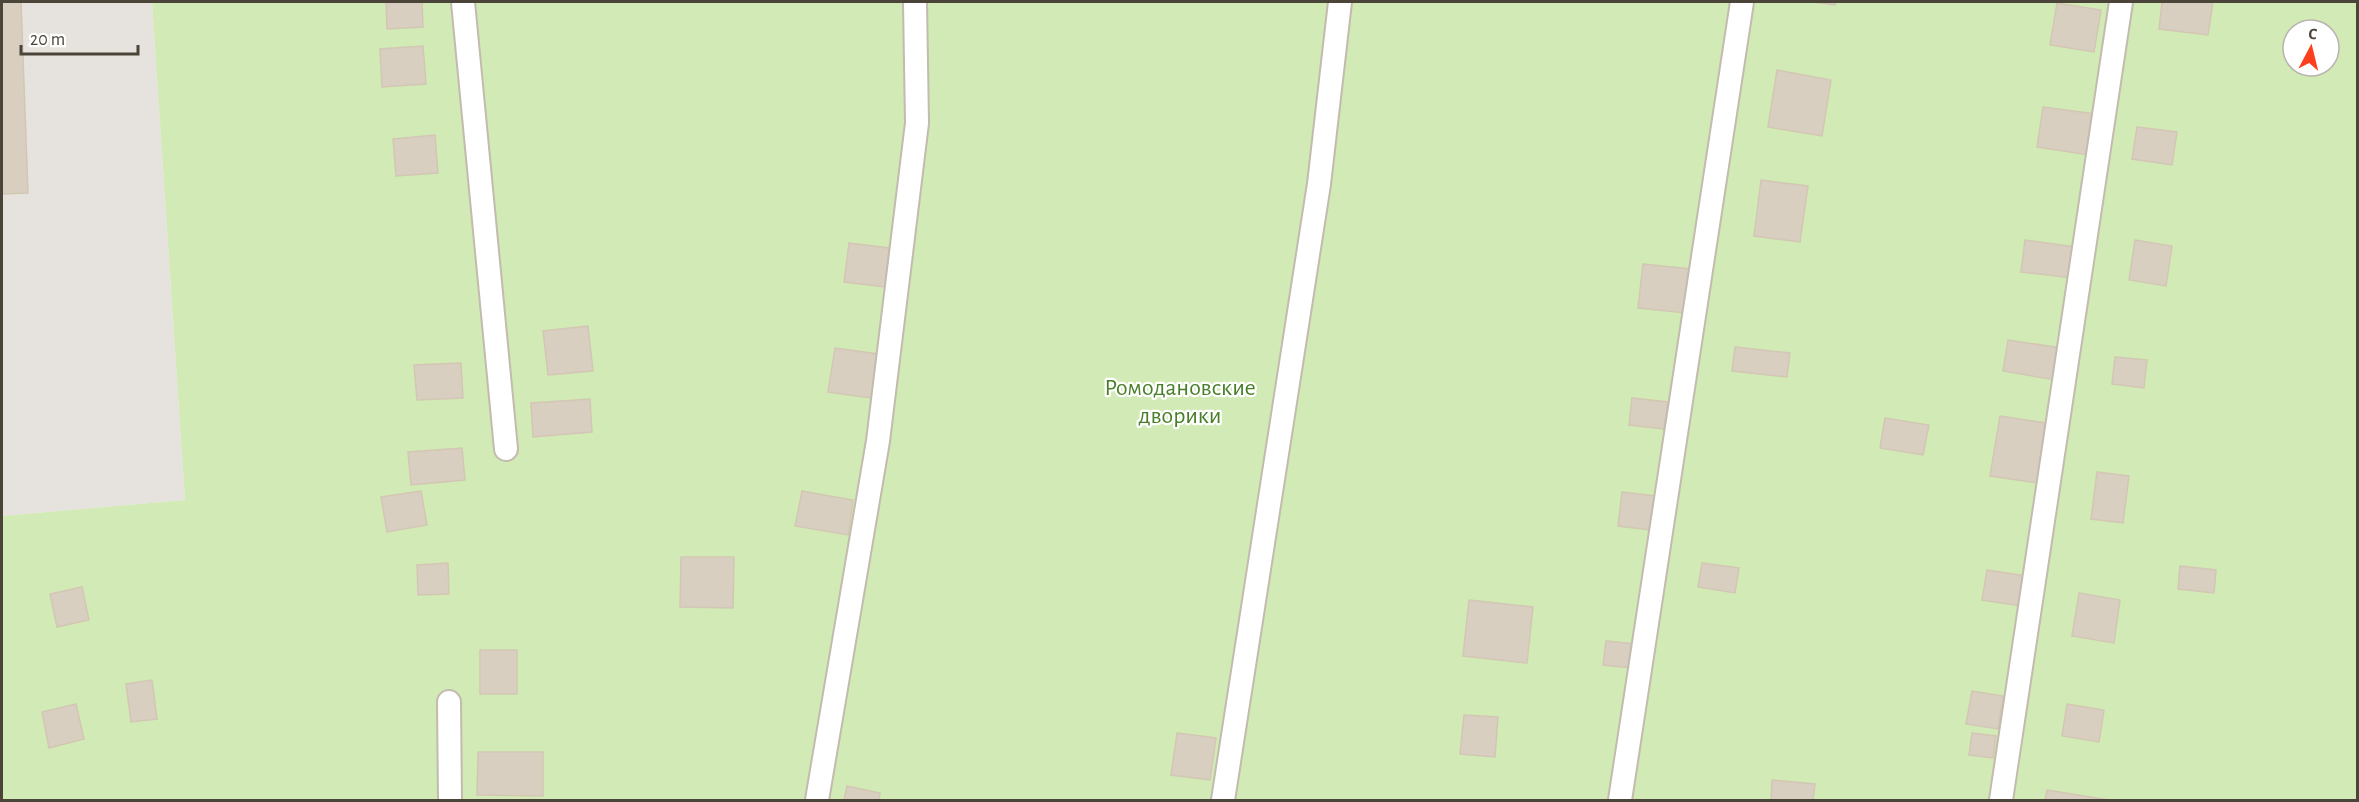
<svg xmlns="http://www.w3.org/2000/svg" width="2359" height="802" viewBox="0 0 2359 802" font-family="'Alegreya Sans',sans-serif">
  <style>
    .industrial { fill: #e6e2dd }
    .green { fill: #d2eab5; fill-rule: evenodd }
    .building { fill: #d8cfc1; stroke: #d3c7b4; stroke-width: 1.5 }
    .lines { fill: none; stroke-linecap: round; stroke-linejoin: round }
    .service-casing { stroke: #c2bbae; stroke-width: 26 }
    .service { stroke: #fff; stroke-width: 22 }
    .labels { text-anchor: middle; stroke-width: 4.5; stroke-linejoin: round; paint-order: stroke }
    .park-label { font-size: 24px; fill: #4a7f2a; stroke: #fff }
  </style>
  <rect width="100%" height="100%" fill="#f6f3ec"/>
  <path class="industrial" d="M2 2H152L185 500 2 516Z"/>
  <path class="green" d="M152 2H2357V800H2V516L185 500ZM2293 30H2329V66H2293Z"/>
  <path class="building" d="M2 2H21L28 193 2 194Z
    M386 2H422L423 27 387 29Z
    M1813 2H1836L1835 5Z
    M2162 2H2213L2208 35 2159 29Z
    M2057 3 2101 10 2094 52 2050 45Z
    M423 46 426 84 382 87 380 49Z
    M1777 70 1831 80 1822 136 1768 127Z
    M2043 107 2095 114 2089 155 2037 147Z
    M2137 127 2177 132 2172 165 2132 159Z
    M435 135 438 173 396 176 393 139Z
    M1761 180 1808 186 1800 242 1754 236Z
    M2025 240 2076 247 2073 278 2021 272Z
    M2135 240 2172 246 2166 286 2129 280Z
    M849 243 889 248 885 287 844 282Z
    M1643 264 1691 269 1686 313 1638 308Z
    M588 326 593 371 548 375 543 331Z
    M2008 340 2061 348 2056 380 2003 371Z
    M1735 347 1790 353 1787 377 1732 371Z
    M835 348 878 354 871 398 828 392Z
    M2115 357 2147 360 2144 388 2112 384Z
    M461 363 463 398 417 400 414 365Z
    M1632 398 1668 402 1664 429 1629 425Z
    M590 399 592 432 533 437 531 403Z
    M2000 416 2046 423 2037 483 1990 476Z
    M1885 418 1929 425 1923 455 1880 448Z
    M462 448 465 480 411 485 408 452Z
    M2097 472 2129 476 2123 523 2091 519Z
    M421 491 427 525 387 532 381 497Z
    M802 491 853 500 848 535 795 526Z
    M1622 492 1656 496 1651 530 1618 526Z
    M681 557H734L733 608 680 607Z
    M448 563 449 594 418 595 417 565Z
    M1702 563 1739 568 1735 593 1698 587Z
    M2180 566 2216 570 2214 593 2178 589Z
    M1987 570 2026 576 2021 606 1982 600Z
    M82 587 89 620 57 627 50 594Z
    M2079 593 2120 600 2114 643 2072 636Z
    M1469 600 1533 607 1527 663 1463 656Z
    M1606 641 1636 644 1633 668 1603 665Z
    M480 650H517V694H480Z
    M152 680 157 719 131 722 126 684Z
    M1972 691 2003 696 1998 729 1966 724Z
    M76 704 84 739 49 748 42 712Z
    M2067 704 2104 710 2099 742 2062 736Z
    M1464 715 1498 717 1495 757 1460 754Z
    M1177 733 1216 738 1210 780 1171 775Z
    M1972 733 1996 736 1993 758 1969 755Z
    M478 752H543V796L477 795Z
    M1772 780 1815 784 1813 800H1771Z
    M847 786 880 793 879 800H844Z
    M2047 790 2109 800H2045Z"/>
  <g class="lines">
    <g class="service-casing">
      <path id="service" d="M463 2 506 449
        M449 702 450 800
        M817 800 878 441 917 123 915 2
        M1223 800 1319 184 1340 2
        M1620 800 1742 2
        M2001 800 2121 2"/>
    </g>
    <use href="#service" class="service"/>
  </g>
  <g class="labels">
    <g class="park-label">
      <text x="1180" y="395">Ромодановские<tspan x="1180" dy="28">дворики</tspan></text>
    </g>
  </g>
  <rect width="2359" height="802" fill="none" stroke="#4b4439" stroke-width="6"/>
  <g transform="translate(2311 48) rotate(7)"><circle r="28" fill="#ffffff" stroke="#b7b4b0" stroke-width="1.5"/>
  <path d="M0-4.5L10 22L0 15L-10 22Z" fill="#fc3f1d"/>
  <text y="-9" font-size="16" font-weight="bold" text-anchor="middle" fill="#4b4439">С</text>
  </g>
  <path d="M21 45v9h117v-9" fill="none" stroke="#4b4439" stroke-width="3"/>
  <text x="30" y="45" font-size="18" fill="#4b4439" stroke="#ffffff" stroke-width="4.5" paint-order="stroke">20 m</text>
</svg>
